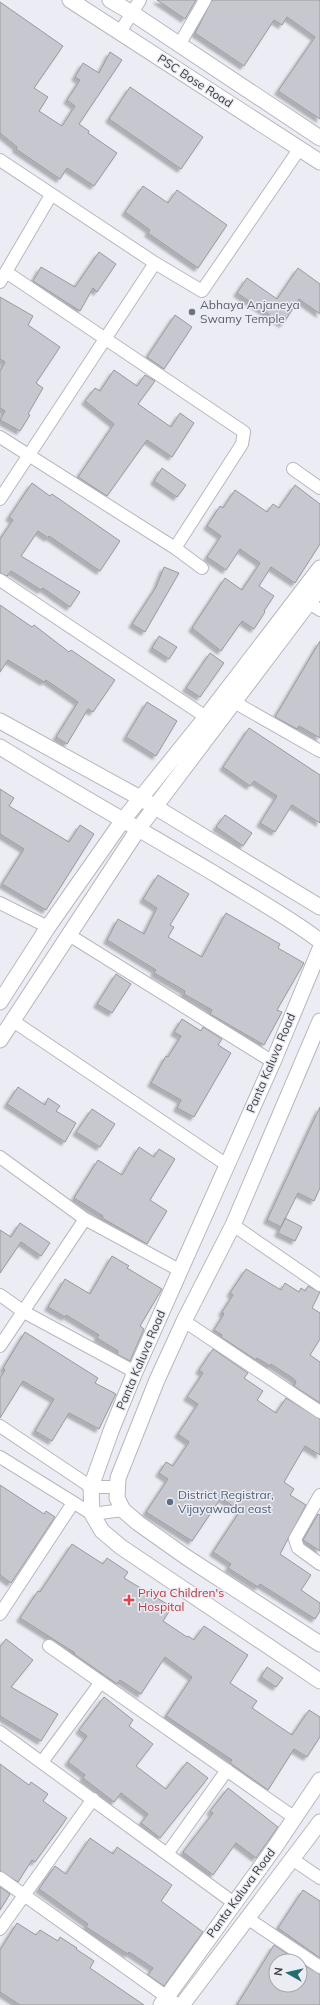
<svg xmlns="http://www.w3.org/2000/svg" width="320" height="2005" viewBox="0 0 320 2005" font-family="Mulish,sans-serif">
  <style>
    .building { fill: #c7c8cf; stroke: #98999f; filter: url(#shadow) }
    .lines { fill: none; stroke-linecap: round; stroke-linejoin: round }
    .minor-casing { stroke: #b6b8be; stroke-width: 14 }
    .tertiary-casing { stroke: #b6b8be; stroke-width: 17 }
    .minor { stroke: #fff; stroke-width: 12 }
    .tertiary { stroke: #fff; stroke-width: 15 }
    .worship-dot { fill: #6b7280; stroke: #ecedf4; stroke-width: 1.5 }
    .service-dot { fill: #5c6f8a; stroke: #ecedf4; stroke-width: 1.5 }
    .health-dot { fill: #e0444e; stroke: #ecedf4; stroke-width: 1.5 }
    .labels { text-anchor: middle; stroke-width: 3; stroke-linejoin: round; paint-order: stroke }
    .street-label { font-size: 12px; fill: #3b3c3e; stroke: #ecedf4 }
    .worship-label { font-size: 12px; fill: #5b616d; stroke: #ecedf4; text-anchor: start }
    .service-label { font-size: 12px; fill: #4e5e75; stroke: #ecedf4; text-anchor: start }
    .health-label { font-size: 12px; fill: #be3a42; stroke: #ecedf4; text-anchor: start }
  </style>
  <defs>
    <filter id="shadow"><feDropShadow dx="-3.5" dy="3.5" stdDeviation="1" flood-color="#0004"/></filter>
  </defs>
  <rect width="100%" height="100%" fill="#ecedf4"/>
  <path class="building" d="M157 0H196L185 19Z
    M212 0H320V119L278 91 315 37 287 17 282 25 274 20 244 66 195 33Z
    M0 2 63 46 34 88 48 97 39 111 62 126 75 106 67 100 80 80 75 77 83 63 99 73 110 52 122 60 79 124 89 131 88 133 117 153 94 186 67 168 60 179 16 149 17 147 0 133Z
    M130 87 203 137 181 169 109 119Z
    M143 186 168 203 177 190 227 225 198 268 148 233 150 230 125 212Z
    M99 252 116 264 97 292 93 288 80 311 33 281 41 267 75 287Z
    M298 268 320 284V314L299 299 283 324 237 293 247 278 277 299Z
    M0 297 33 316 28 325 60 347 36 383 43 388 28 414 30 415 20 431 0 420 5 411 0 408V371L5 362 0 359Z
    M175 315 192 327 164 369 147 357Z
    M114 370 137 386 145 375 155 381 138 404 171 427 180 413 194 423 172 457 147 440 107 496 78 477 114 424 85 401 95 388 100 391Z
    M162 468 186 485 177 497 154 481Z
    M32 483 50 496 52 494 120 541 100 571 49 536 48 538 38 531 21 556 80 592 70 607 43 588 41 590 11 571 7 576 0 573V539L13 520 9 517Z
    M295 485 320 504V544L295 583 271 567 259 586 274 596 264 611 265 612 254 629 242 621 221 651 192 628 225 578 242 590 260 563 240 549 226 570 207 557 221 536 207 526 220 506 223 508 235 490 267 512 273 504 279 508Z
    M164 567 179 573 145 632 132 624 156 587Z
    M0 605 32 627 34 625 69 652 71 650 115 680 93 712 88 709 67 744 56 737 78 702 46 680 44 682 8 660 0 672Z
    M159 636 177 647 169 659 152 648Z
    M320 641V738L299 726 297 729 275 717Z
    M210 653 224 663 200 697 186 688Z
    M147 702 177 721 156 756 126 737Z
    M249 728 320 775V823L292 805 275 832 260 823 277 796 254 781 250 786 223 767Z
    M0 789 14 798 9 806 69 842 80 825 94 834 46 910 2 884 24 849 0 834Z
    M225 815 252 833 243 846 216 827Z
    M158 875 189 894 170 925 174 927 168 937 202 957 226 913 280 944 278 948 304 963 277 1010 282 1012 264 1045 210 1014 212 1010 184 994 185 991 154 973 156 970 107 940 118 919 144 934 157 908 143 899Z
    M116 974 131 984 112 1013 97 1004Z
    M182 1019 201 1031 203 1027 222 1039 218 1045 231 1053 194 1117 177 1108 181 1100 151 1083 166 1056 168 1057 181 1036 174 1032Z
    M18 1087 45 1105 48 1098 60 1106 56 1111 76 1123 65 1142 7 1104Z
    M320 1107V1188L314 1201 298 1193 281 1227 267 1220Z
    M92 1109 115 1124 100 1147 76 1132Z
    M139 1147 154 1157 159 1149 175 1159 150 1200 167 1211 147 1244 102 1218 103 1216 74 1198 98 1160 122 1175Z
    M285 1218 302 1227 295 1241 278 1233Z
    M20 1223 50 1243 41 1256 21 1242 0 1273V1230L11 1237Z
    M112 1256 129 1266 127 1268 162 1289 140 1326 144 1329 130 1361 117 1354 118 1351 97 1338 99 1335 66 1315 65 1317 48 1307 65 1279 90 1294Z
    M246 1269 281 1290 285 1283 299 1292 301 1288 305 1291 308 1286 320 1292 312 1308 320 1313V1339L310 1355 320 1362V1403L294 1386 296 1382 294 1379 271 1364 270 1366 257 1358 256 1360 221 1337 222 1335 214 1330 224 1314 222 1312 233 1295 230 1293Z
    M25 1332 98 1378 95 1383 116 1394 99 1429 69 1413 52 1441 35 1431 54 1399 23 1381 0 1418V1378L5 1370 3 1368Z
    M213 1349 248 1373 244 1378 263 1391 257 1400 276 1413 286 1398 320 1419V1455L305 1446 284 1482 294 1489 290 1495 306 1505 280 1554 311 1575 301 1590 320 1603V1611L315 1619 260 1584 258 1587 228 1568 231 1564 213 1552 240 1511 221 1498 192 1541 146 1512 168 1479 159 1473 166 1462 173 1466 189 1442 178 1434 198 1404 187 1397 203 1373 199 1370Z
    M0 1485 44 1514 46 1511 55 1517 11 1583 0 1575Z
    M318 1514 320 1515V1551L303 1540Z
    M72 1544 103 1564 107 1558 128 1572 124 1578 172 1607 163 1621 187 1637 188 1636 194 1640 204 1626 248 1655 230 1683 257 1701 252 1708 292 1735 309 1710 320 1717V1737L307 1757 294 1749 268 1790 230 1763 232 1760 166 1716 192 1677 165 1657 141 1694 120 1680 117 1684 74 1654 75 1653 20 1618 38 1591 40 1592Z
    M6 1639 33 1660 11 1687 58 1714 41 1741 0 1716V1647Z
    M267 1667 283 1678 276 1687 261 1677Z
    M104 1697 133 1720 129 1726 153 1744 136 1766 166 1789 187 1762 208 1778 160 1838 141 1823 148 1814 121 1793 114 1802 83 1778 85 1775 68 1762 87 1736 79 1730Z
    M0 1764 29 1785 31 1782 48 1794 43 1801 67 1818 35 1862 32 1860 18 1882 0 1871Z
    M228 1788 278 1827 256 1858 236 1843 213 1875 183 1852 213 1813 210 1811Z
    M90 1838 113 1854 117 1847 172 1885 161 1901 203 1932 164 1986 148 1975 153 1968 129 1952 128 1954 86 1927 88 1924 39 1889 55 1866 66 1874Z
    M0 1887 10 1894 0 1910Z
    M303 1890 320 1901V1958L278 1928Z
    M17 1923 36 1935 40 1930 58 1941 60 1937 77 1948 76 1949 94 1961 90 1968 144 2005H20L0 1992V1950Z
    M274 1945 298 1961H276V1985H300V1963L320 1974V2005H237Z"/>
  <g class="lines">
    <g class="minor-casing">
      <path id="minor" d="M120 32 140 0
        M179 45 205 0
        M0 160 155 263 0 499
        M155 263 202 291 300 148
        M6 272 244 432 242 444 175 548
        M0 282 51 195
        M0 437 175 548 202 568
        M293 469 320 488
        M0 580 212 721
        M309 603 320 610
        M227 698 320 751
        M0 903 48 927
        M69 935 273 1062
        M13 1021 227 1165
        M0 1157 85 1219 181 1271
        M233 1225 320 1285
        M0 1295 24 1312 135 1372
        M184 1321 320 1412
        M0 1346 85 1219
        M0 1426 91 1487H117
        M0 1457 92 1514 123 1510
        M320 1495 295 1539 298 1548 320 1564
        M0 1614 73 1503
        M49 1646 295 1818
        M0 1732 234 1903
        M42 1762 101 1682
        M167 1854 227 1770
        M292 1859 320 1878
        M0 1878 178 2005
        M247 1918 320 1967
        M0 1929 93 1799"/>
    </g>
    <g class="tertiary-casing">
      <path id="tertiary" d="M70 0 320 162
        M110 0 132 13 320 138
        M0 721 142 799 320 907
        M0 747C71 791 143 831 215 874 250 896 287 916 320 941
        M320 949 273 1062 135 1372 111 1431 91 1487 92 1514 102 1531 121 1547 320 1681
        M0 1002 48 927 123 820 206 717 320 568
        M320 1021 233 1225 184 1321 157 1380 118 1478 117 1498 123 1510 138 1523 186 1557 320 1644
        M0 1040 139 828 320 588
        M161 2005 275 1847 320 1780
        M182 2005 320 1822"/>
    </g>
    <use href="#minor" class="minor"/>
    <use href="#tertiary" class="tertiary"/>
  </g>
  <circle class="worship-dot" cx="192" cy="312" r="4"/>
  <circle class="service-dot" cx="170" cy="1502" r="4"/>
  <path class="health-dot" d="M127 1594h4v4h4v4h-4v4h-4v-4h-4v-4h4z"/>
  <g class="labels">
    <g class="street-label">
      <text transform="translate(195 81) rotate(33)" y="4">PSC Bose Road</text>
      <text transform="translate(271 1063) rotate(-67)" y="4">Panta Kaluva Road</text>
      <text transform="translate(141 1360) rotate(-67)" y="4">Panta Kaluva Road</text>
      <text transform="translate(241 1893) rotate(-54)" y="4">Panta Kaluva Road</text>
    </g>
    <g class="worship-label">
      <text x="200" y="309">Abhaya Anjaneya<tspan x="200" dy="14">Swamy Temple</tspan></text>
    </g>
    <g class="service-label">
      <text x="178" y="1499">District Registrar,<tspan x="178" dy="14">Vijayawada east</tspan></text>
    </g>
    <g class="health-label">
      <text x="138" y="1597">Priya Children's<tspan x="138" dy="14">Hospital</tspan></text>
    </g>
  </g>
  <g transform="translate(288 1973) rotate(278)"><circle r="19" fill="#ecedf4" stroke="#a5a6ab"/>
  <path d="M0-3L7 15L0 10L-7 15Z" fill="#226d73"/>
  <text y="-6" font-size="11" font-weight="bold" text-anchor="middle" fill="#3b3c3e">N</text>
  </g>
</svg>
